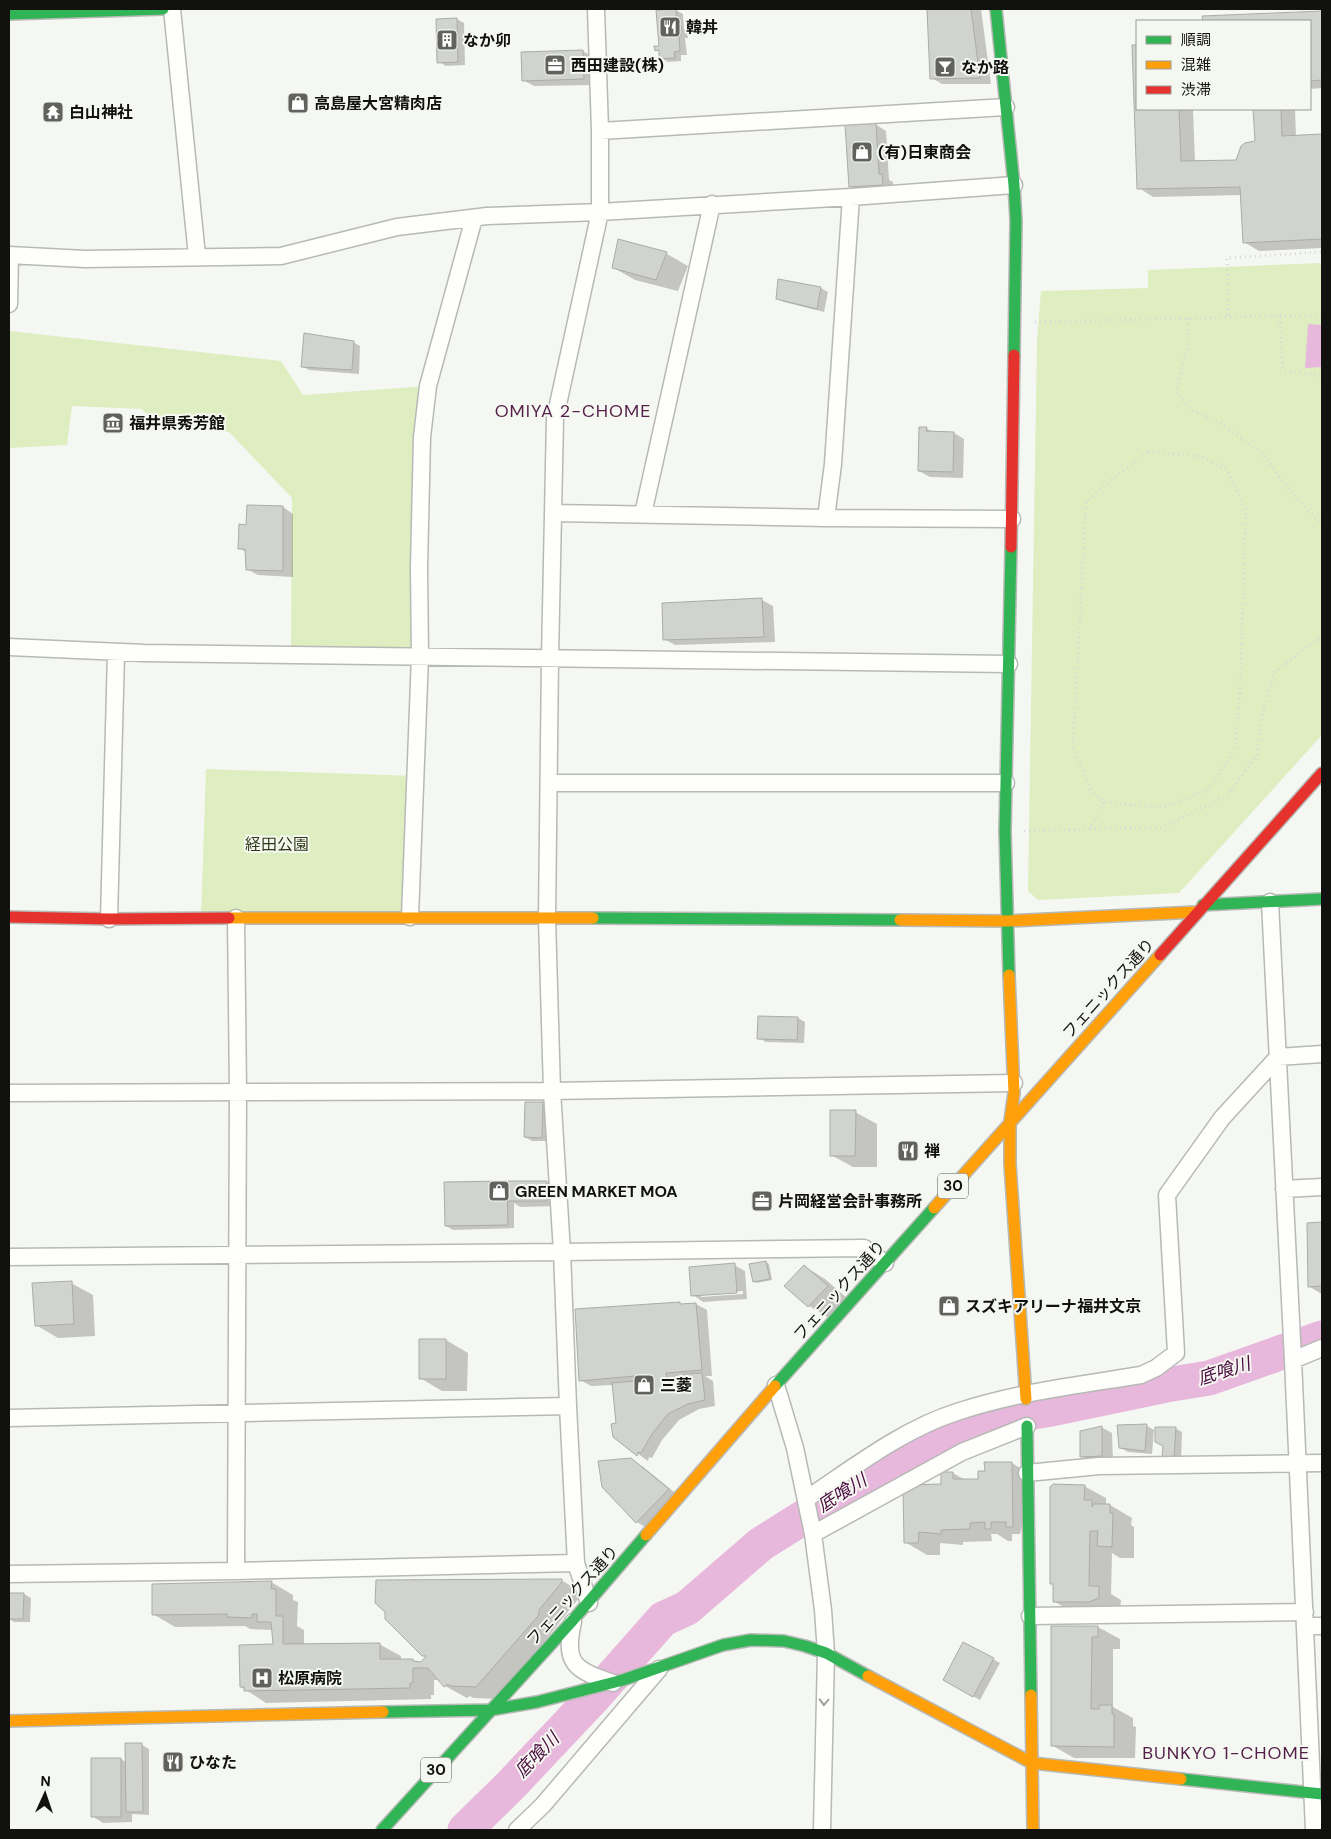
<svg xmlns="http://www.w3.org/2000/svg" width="1331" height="1839" viewBox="0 0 1331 1839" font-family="'DM Sans','Noto Sans JP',sans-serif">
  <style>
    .green { fill: #deeec0 }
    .water { fill: #e8b7dc }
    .shadow { fill: #0003; fill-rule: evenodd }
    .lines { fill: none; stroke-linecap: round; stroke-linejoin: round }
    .river { stroke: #e8b7dc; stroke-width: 35 }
    .building { fill: #d1d3cf; stroke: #abaca9 }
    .street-casing { stroke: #b7b9b5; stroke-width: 19 }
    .fast-casing { stroke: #b7b9b5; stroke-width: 14 }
    .slow-casing { stroke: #b7b9b5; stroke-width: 14 }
    .jam-casing { stroke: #b7b9b5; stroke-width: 14 }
    .path { stroke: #d7d8d7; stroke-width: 3; stroke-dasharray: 1 4; stroke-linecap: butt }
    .street { stroke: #fefefd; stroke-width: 16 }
    .fast { stroke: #30b455; stroke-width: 11 }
    .slow { stroke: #ff9f0a; stroke-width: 11 }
    .jam { stroke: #e5322d; stroke-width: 11 }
    .oneway { stroke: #9fa09e }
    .labels { text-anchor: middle; stroke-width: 4; stroke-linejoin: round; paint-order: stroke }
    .shield { fill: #f5f8f1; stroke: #555753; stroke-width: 1 }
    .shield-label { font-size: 15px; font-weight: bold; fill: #11120f }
    .poi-label { font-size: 16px; font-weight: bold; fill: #11120f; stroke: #f5f8f1; text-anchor: start }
    .park-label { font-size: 16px; fill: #2e3816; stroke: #f5f8f1 }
    .street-label { font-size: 16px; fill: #11120f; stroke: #f5f8f1 }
    .neighbourhood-label { font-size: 18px; letter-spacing: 1px; fill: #541e4a; stroke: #f5f8f1 }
    .water-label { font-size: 18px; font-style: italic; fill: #4b0c41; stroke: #f5f8f1 }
  </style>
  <rect width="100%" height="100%" fill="#f5f7f2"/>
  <path class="green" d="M1322 263V735L1179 893 1038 900 1028 891 1037 341 1041 291 1148 288V270Z
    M9 331 281 361 303 395 428 386 417 656 291 655 292 498 229 432 156 423 142 409 72 406 67 445 9 448Z
    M206 769 416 776 410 917 201 918Z"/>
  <path class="water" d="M1308 324 1322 325V367L1305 368Z"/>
  <path class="shadow" d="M928 9H981L991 84H942L932 78Z
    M676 10 683 14 684 29 687 31 688 38H685L687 55H681V61L668 62 661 58 660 52 656 50 660 47Z
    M1322 13V88L1310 89V21H1204V18Z
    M457 19 464 23 465 65 446 66 439 62Z
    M1137 46V109H1193L1195 162 1237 161 1239 151 1246 144 1256 142 1255 109H1295L1296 137 1322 135V248L1259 251 1244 242 1241 195 1153 197 1139 188 1134 47Z
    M583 51 594 58 595 85 534 86 523 80Z
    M875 124 886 131 889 180 893 182V191L861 193 850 186Z
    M619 240 667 254 688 266 678 291 635 280 614 268Z
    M821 288 828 292 824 312 784 302 777 298Z
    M353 342 360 346 359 374 309 370 302 366Z
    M926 428 933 432 954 433 964 439 963 478 930 477 919 471Z
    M283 507 293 514V577L258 575 247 569 246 552 239 548 247 526Z
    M762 600 773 606 775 642 675 645 664 639Z
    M798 1018 805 1022 804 1043 766 1042 759 1038Z
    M542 1103 549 1108V1141H532L525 1137Z
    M855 1112 877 1124V1167H853L831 1155Z
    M507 1182H547L558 1188V1206L520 1207 514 1203V1228L453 1230 446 1226Z
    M1322 1223V1293H1320L1310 1287 1308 1224Z
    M766 1262 769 1264 772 1280 757 1283 754 1281Z
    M734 1265 745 1271 747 1299 703 1302 693 1295ZM743 1291V1294L701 1297V1294Z
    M804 1266 825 1279 848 1299 831 1319 809 1306 786 1286Z
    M71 1283 93 1295 95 1336 58 1338 36 1325Z
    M679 1303 683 1305 696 1304 707 1310 712 1376H705L713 1381 715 1406 699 1409 679 1420 662 1440 652 1458 649 1457 648 1461 614 1437 617 1424 613 1385 591 1386 580 1380Z
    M446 1340 468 1353 467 1391H442L420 1378Z
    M1119 1426H1147L1154 1430 1152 1454 1128 1452 1121 1448Z
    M1101 1427 1112 1433 1113 1462 1092 1463 1081 1456Z
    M1175 1428 1182 1432 1181 1461 1164 1457Z
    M631 1460 642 1466 679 1496 648 1529 637 1522 603 1486Z
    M1012 1463 1033 1476 1020 1534H1012V1541H1008L997 1534H991L992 1541 963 1542V1545L940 1543V1555H927L905 1542 942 1486 953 1473 965 1480H980L986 1472Z
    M1084 1486 1106 1498V1505H1110L1132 1518 1131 1525 1134 1527V1558H1120L1112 1553 1111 1594 1121 1600 1120 1610 1076 1614 1055 1602Z
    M561 1580 583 1593 498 1699 473 1698 470 1696 467 1698 445 1686 440 1680H434V1695H431V1699L266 1703 241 1687 274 1646 273 1630 250 1629 245 1626 175 1627 153 1614 271 1582 293 1595V1600L298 1602 297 1626 304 1630V1645L379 1644 401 1656V1660L422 1663 427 1657 422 1655Z
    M9 1594H24L31 1598 30 1622H14L9 1619Z
    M1053 1627H1098L1120 1639V1649H1113V1707L1133 1718V1726L1136 1727 1135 1758H1074L1053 1746Z
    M964 1643 1000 1663 980 1700 944 1680Z
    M142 1745 149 1749V1815L132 1814V1822L103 1823 92 1816 121 1759 127 1763Z"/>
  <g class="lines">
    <path class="river" d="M465 1830 510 1786 594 1697 663 1619 687 1608 761 1544 890 1463 952 1432 1013 1415 1046 1410 1166 1385 1209 1378 1322 1338"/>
  </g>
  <path class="building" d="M676 9 677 27 681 26V35H679L680 51 674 52 675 58 659 59V50L655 51 654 46H659L656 10Z
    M927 9H971L980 78 930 79Z
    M1322 11V80L1310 81V21H1203L1202 16Z
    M457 18 458 62 437 63 436 19Z
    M1132 45H1137V109H1179L1181 161 1236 160 1241 146 1245 143 1255 141 1253 109H1281L1282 136 1322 134V239L1243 243 1240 187 1137 189Z
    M583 50 584 79 522 81 521 52Z
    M876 123 879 174H882L883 185 849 187 845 125Z
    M618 239 667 252 656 280 612 268Z
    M778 279 821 287 817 309 776 299Z
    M304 333 354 341 352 370 301 367Z
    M919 427H927L926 431 954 432 953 472 918 471Z
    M247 505 283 506V571L246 570 245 549H238L239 524 246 525Z
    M762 598 764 637 663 640 662 603Z
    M758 1016 798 1017 797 1040 757 1039Z
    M525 1102H543L542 1138 524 1137Z
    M830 1110H856L855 1156H830Z
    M507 1181 508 1225 445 1226 444 1182Z
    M508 1181H547V1201H507Z
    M1322 1222V1286L1308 1287 1307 1223Z
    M766 1261 770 1279 753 1282 749 1264Z
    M735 1263 737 1293 691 1296 689 1267Z
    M804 1265 828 1286 808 1307 784 1286Z
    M72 1281 74 1324 35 1326 32 1283Z
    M680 1302V1304L696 1303 702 1370 666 1373 667 1378 684 1377V1374L702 1373 705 1400 688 1404 668 1414 652 1434 641 1453 638 1452 637 1456 613 1437 611 1424 616 1423 612 1383 635 1381V1376L579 1381 575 1309Z
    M419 1339H446V1379H419Z
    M1147 1424 1145 1451 1119 1448 1117 1425Z
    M1102 1426V1456L1080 1457V1431Z
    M1155 1427H1176L1174 1457 1162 1458 1163 1446 1155 1442Z
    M631 1458 669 1489 636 1523 602 1487 598 1461Z
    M984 1462H1012L1013 1527H1006V1522H991V1529H985V1522L970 1523V1529L941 1530V1534L919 1532 918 1543H904L903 1487 908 1485 941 1484V1472H953V1479H978V1471H985Z
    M1053 1484 1085 1485 1084 1500H1092V1507L1093 1504H1110V1513H1113L1112 1547 1097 1546 1098 1531H1090L1089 1586H1099V1598L1089 1602H1053V1584H1050V1487Z
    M562 1579V1582L539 1610V1615L476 1687 450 1686 448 1684 444 1687 428 1668H413V1683H410V1688L244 1691V1687H240L239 1645 273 1644 271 1622H257V1614H252V1618L227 1617V1614L152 1615V1584L272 1581 271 1589H276V1616H283V1644L380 1643V1659H413V1661L421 1662 426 1656H422L385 1619V1612L375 1603 376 1580Z
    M9 1593H24L23 1619H9Z
    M1051 1626H1098V1637H1092L1091 1709H1099V1705H1112V1714H1114V1747L1051 1746Z
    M963 1642 994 1658 973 1697 943 1680Z
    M125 1743H142L143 1812H126Z
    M91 1758H121V1817H91Z"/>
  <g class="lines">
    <g class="street-casing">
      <path id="street" d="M172 9 197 256
        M600 131 1006 107
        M9 255 85 259 281 256 397 227 487 216 600 212 851 197 1014 185
        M9 304 10 255
        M554 513 826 518 1012 519
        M643 514 712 204
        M826 518 833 464 851 197
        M9 647 144 653 1009 664
        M549 783H1006
        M1270 902 1293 1360 1314 1830
        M410 917 420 656 419 568 422 437 428 386 474 218
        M236 918 238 1091 236 1571
        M109 919 116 653
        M9 1093 552 1091 1014 1083
        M1284 1189 1322 1187
        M9 1257 562 1252 864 1248 885 1263
        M1293 1360 1322 1348
        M776 1385 795 1448 813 1534 823 1610 826 1653 822 1830
        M9 1418 568 1406
        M1027 1473 1099 1466 1322 1463
        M806 1499C853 1468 903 1429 957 1412 1017 1392 1079 1385 1141 1375L1156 1368 1176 1353 1167 1195 1222 1118 1278 1057 1322 1054
        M813 1534 962 1452 1027 1426
        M9 1574 236 1571 576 1563
        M589 1603 576 1563 568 1406 562 1252 552 1091 547 919 550 658 555 418 600 212V131L596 9
        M1030 1616 1305 1612
        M573 1622C563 1665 576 1670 613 1683
        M1305 1626H1322
        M517 1830 543 1805 659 1669"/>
    </g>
    <g class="fast-casing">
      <path id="fast" d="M996 9 1014 185 1016 221 1014 355
        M9 14 163 9
        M1203 905 1322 899
        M593 918 900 920
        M1009 975 1005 831 1011 547
        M775 1386 934 1208
        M1027 1426 1031 1695
        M383 1712 490 1710 537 1702 623 1680 723 1645 751 1640 784 1641 805 1646 826 1653 868 1676
        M1181 1779 1322 1794
        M382 1830 573 1620 646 1535"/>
    </g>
    <g class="slow-casing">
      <path id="slow" d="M229 918H593
        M900 920 1008 921 1197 912
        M1009 975 1014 1093 1010 1121V1164L1026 1399
        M934 1208 1160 955
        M646 1535 775 1386
        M868 1676 1032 1763 1181 1779
        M1031 1695 1033 1830
        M9 1721 383 1712"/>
    </g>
    <g class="jam-casing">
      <path id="jam" d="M1011 547 1014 355
        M9 917 109 919 229 918
        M1160 955 1322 773"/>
    </g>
    <path class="path" d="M1280 317 1283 370 1322 376
      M1231 318H1229L1227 258 1322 252
      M1187 319 1189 340 1176 392 1193 411 1220 423 1261 452 1289 489 1315 518 1322 522
      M1035 322 1322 315
      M1148 452 1199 456 1226 469 1246 509 1240 695 1235 747 1219 775 1206 791 1166 806 1153 807 1104 802 1091 790 1073 746 1086 502 1107 483Z
      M1090 829 1161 828 1227 796 1257 755 1261 720 1274 673 1322 635
      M1024 831 1090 829 1104 802"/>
    <use href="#street" class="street"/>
    <use href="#fast" class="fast"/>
    <use href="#slow" class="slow"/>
    <use href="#jam" class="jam"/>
  </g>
  <defs><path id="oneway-chevron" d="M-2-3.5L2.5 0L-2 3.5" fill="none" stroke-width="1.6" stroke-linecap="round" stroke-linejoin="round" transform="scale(1.25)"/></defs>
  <use class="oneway" href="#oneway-chevron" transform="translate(824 1702) rotate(92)"/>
  <defs>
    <g id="restaurant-square" transform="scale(1.125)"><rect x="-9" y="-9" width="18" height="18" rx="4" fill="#61625e" stroke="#f5f8f1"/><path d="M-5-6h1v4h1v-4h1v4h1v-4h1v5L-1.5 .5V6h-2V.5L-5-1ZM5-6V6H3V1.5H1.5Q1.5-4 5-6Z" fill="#fff"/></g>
    <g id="building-square" transform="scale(1.125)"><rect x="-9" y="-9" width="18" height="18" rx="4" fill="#61625e" stroke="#f5f8f1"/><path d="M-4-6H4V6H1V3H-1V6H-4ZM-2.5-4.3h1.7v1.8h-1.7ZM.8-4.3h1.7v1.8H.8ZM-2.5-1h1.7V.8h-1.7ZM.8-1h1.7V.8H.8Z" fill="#fff"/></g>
    <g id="office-square" transform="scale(1.125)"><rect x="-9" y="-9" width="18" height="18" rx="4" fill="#61625e" stroke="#f5f8f1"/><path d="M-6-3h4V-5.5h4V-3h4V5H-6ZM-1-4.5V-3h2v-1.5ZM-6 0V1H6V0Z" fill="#fff"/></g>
    <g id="bar-square" transform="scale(1.125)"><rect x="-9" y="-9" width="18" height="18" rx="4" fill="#61625e" stroke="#f5f8f1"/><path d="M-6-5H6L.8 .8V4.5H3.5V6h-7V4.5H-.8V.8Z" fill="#fff"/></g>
    <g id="shop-square" transform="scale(1.125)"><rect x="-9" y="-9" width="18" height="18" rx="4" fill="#61625e" stroke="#f5f8f1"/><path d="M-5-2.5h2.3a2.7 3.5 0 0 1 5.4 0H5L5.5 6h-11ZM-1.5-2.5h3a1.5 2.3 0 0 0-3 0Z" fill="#fff"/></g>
    <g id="temple-square" transform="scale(1.125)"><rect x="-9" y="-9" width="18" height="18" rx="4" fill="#61625e" stroke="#f5f8f1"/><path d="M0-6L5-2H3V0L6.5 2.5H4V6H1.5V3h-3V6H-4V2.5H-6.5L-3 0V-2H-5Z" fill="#fff"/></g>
    <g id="museum-square" transform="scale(1.125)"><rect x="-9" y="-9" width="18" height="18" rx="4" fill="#61625e" stroke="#f5f8f1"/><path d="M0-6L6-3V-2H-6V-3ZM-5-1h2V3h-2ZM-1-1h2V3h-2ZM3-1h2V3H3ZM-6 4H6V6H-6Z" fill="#fff"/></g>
    <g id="hospital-square" transform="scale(1.125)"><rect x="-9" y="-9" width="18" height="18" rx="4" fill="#61625e" stroke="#f5f8f1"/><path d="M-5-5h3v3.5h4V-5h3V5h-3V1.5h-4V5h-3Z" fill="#fff"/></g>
  </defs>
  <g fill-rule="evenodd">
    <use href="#restaurant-square" x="670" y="27"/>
    <use href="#building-square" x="447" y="40"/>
    <use href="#office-square" x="555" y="65"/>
    <use href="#bar-square" x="945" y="67"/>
    <use href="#shop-square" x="298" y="103"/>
    <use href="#temple-square" x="53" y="112"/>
    <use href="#shop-square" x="862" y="152"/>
    <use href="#museum-square" x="113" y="423"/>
    <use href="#restaurant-square" x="908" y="1151"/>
    <use href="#shop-square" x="499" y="1191"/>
    <use href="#office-square" x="762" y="1201"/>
    <use href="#shop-square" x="949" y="1306"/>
    <use href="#shop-square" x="644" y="1385"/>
    <use href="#hospital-square" x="262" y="1678"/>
    <use href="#restaurant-square" x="173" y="1762"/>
  </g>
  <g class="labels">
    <g class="shield">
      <rect x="938" y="1173.5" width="30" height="25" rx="4"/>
      <rect x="421" y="1757.5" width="30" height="25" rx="4"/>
    </g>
    <g class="shield-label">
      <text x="953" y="1191">30</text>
      <text x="436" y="1775">30</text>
    </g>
    <g class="poi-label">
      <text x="686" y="33">韓丼</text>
      <text x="463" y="46">なか卯</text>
      <text x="571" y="71">西田建設(株)</text>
      <text x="961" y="73">なか路</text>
      <text x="314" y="109">高島屋大宮精肉店</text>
      <text x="69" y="118">白山神社</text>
      <text x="878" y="158">(有)日東商会</text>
      <text x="129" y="429">福井県秀芳館</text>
      <text x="924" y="1157">禅</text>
      <text x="515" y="1197">GREEN MARKET MOA</text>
      <text x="778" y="1207">片岡経営会計事務所</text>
      <text x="965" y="1312">スズキアリーナ福井文京</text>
      <text x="660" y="1391">三菱</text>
      <text x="278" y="1684">松原病院</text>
      <text x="189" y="1768">ひなた</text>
    </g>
    <g class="park-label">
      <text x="277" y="850">経田公園</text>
    </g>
    <g class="street-label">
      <text transform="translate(1108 988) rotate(-48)" y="6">フェニックス通り</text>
      <text transform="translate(839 1290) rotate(-48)" y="6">フェニックス通り</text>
      <text transform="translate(572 1595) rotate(-48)" y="6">フェニックス通り</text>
    </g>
    <g class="neighbourhood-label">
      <text x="573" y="417">OMIYA 2-CHOME</text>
      <text x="1226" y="1759">BUNKYO 1-CHOME</text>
    </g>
    <g class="water-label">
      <text transform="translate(1224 1371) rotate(-17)" y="6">底喰川</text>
      <text transform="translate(842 1493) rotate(-32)" y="6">底喰川</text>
      <text transform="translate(537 1755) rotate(-46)" y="6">底喰川</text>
    </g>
  </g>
  <rect width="1331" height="1839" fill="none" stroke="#11120f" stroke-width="20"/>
  <rect x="1136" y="20" width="175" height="90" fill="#f5f8f1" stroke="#9a9c97"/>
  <rect x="1146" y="36" width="25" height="8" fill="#30b455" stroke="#9a9c97"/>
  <text x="1181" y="45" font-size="15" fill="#11120f">順調</text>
  <rect x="1146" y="61" width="25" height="8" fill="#ff9f0a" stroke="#9a9c97"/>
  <text x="1181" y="70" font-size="15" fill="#11120f">混雑</text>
  <rect x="1146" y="86" width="25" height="8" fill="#e5322d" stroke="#9a9c97"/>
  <text x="1181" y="95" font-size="15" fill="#11120f">渋滞</text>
  <g transform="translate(45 1794) rotate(3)" stroke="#f5f8f1" stroke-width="4" paint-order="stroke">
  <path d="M0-4L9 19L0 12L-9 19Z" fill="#11120f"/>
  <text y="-8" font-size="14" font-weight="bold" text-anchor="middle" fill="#11120f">N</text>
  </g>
</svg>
